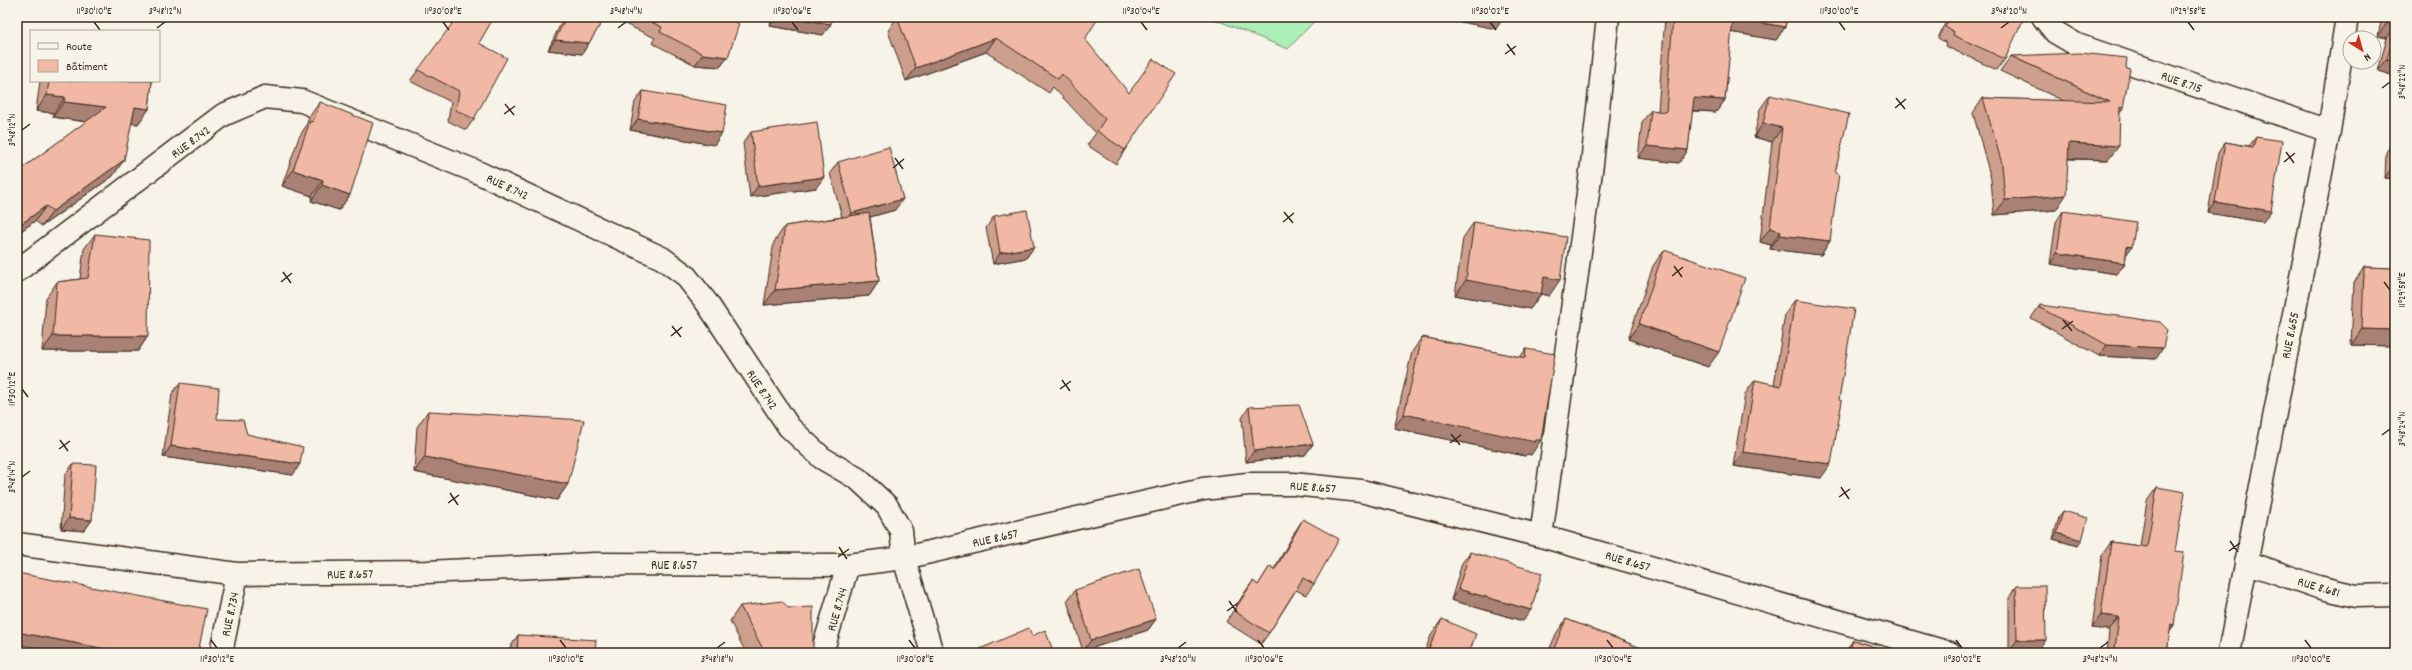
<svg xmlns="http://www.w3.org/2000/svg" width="2412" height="670" viewBox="0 0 2412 670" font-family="Dekko,sans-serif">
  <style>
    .green { fill: #acefb9; stroke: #748c6c }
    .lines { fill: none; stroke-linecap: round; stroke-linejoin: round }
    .minor-casing { stroke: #3b2a1e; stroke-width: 25 }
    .minor { stroke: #f7f3e8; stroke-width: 22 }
    .wall { fill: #cf9f8e; stroke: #3b2a1e }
    .shaded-wall { fill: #a98274; stroke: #3b2a1e }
    .building { fill: #f1b9a5; stroke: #3b2a1e }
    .ticks { fill: none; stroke: #3b2a1e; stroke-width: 1.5 }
    .labels { text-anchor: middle; stroke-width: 4; stroke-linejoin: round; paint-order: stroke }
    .street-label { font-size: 13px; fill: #3b2a1e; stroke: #f7f3e8 }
    .neatline { fill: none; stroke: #3b2a1e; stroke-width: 1.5 }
    .ticks-label { font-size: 10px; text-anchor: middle; fill: #3b2a1e }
  </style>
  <rect width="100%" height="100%" fill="#f7f3e8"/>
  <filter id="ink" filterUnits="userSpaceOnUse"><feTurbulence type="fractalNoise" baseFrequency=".025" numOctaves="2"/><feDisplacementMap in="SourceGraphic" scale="8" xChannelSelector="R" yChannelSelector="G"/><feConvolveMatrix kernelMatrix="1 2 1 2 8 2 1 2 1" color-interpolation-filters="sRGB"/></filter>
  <g filter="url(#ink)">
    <path class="green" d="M1209 17H1318L1288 49Z"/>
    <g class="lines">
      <g class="minor-casing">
        <path id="minor" d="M2043 17 2055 32 2077 45 2329 131
          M17 271 223 115 265 97 302 101 475 171 662 258 685 275 707 303 789 427 822 458 858 479 887 506 901 531 904 558 932 653
          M1541 536 1592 164 1608 17
          M17 544 237 574 427 572 595 564 848 565 904 558 1203 489 1248 484H1293L1361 491 1541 536 1950 653
          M2246 562 2318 587 2356 596 2395 595
          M221 653 237 574
          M822 653 848 565
          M2229 653 2329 131 2347 17"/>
      </g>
      <use href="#minor" class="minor"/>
    </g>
    <path class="wall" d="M564 17H605L589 43 582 54 548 50Z
      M610 17H728V57L720 67 695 65 652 43 655 38Z
      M771 17H832L823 35 770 26Z
      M897 17 1085 39 1125 150 1116 164 1087 145 1096 133 1053 87 1049 93 986 52 906 81 888 31Z
      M1665 17H1787L1785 27 1776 40 1731 32 1725 100 1716 112 1692 111 1688 150 1679 163 1638 158 1642 122 1651 110 1658 111Z
      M1948 17H2021L2005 59 1997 70 1945 46 1946 43 1938 38Z
      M2382 17H2395V76L2378 71 2387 38 2378 36Z
      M479 43 474 119 466 130 448 121 451 102 410 81 418 70Z
      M2011 56 2123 108 2120 113 2108 160 2068 159 2056 210 1994 215 1991 179 1973 113 1983 98 2064 101 2000 71Z
      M40 81H152L149 109 138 124 131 123 113 176 42 226 35 221 17 234V172L86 122 53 117 54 113 36 111Z
      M643 91 722 133 714 145 630 130 635 102Z
      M1770 95 1835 173 1830 241 1821 255 1770 249 1771 245 1760 242 1772 142 1754 137 1760 109Z
      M320 102 350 195 339 210 311 201 312 196 282 186 299 137 306 126 309 117Z
      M751 132 816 188 750 197 743 143Z
      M2256 137 2263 222 2208 213 2218 153 2225 142 2249 146Z
      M2395 139V179L2385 178 2386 152Z
      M838 162 895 210 870 217 879 281 869 296 764 305 774 242 785 226 842 217 830 173Z
      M2063 211 2126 256 2125 263 2117 274 2050 264 2056 222Z
      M994 216 1034 247 1026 258 993 264 986 228Z
      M1474 222 1549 296 1541 294 1530 309 1455 295 1463 238Z
      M95 234 148 336 138 351H42L46 298 57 282 80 279 84 249Z
      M1664 250 1708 367 1628 339 1653 266Z
      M2364 267 2395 268V346L2351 345 2354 283Z
      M1795 300 1821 478 1733 466 1745 394 1755 380 1774 385 1785 314Z
      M2040 305 2156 359 2099 356 2031 318Z
      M1422 337 1520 357 1526 349 1531 455 1527 454 1525 456 1394 428 1412 352Z
      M180 383 217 419 247 434 293 475 163 457 172 394Z
      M1249 407 1313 444 1305 455 1246 462 1242 418Z
      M428 411 568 484 557 500 414 472 417 427Z
      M73 464 92 520 84 531 61 529 65 475Z
      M2157 487 2175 551 2174 625 2170 631 2167 653H2107L2109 630 2092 628 2102 555 2111 542 2140 546 2147 501Z
      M2063 511 2078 546 2053 539 2059 517Z
      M1303 519 1314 584 1306 595 1296 590 1269 633 1261 644 1226 622 1245 592 1253 581 1258 585 1270 566 1274 569 1296 530Z
      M1470 552 1523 621 1451 600 1462 563Z
      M2016 586 2038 651 2009 652V598Z
      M1075 590 1156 619 1148 630 1083 651 1067 601Z
      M740 606 813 653H746L730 621Z
      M1442 619 1469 653H1424L1432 633Z
      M1566 619 1654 653H1548L1556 634Z
      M518 635 595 653H508V651Z
      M1032 636 1054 653H977L980 649Z
      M1853 640 1893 653H1845L1846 651Z"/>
    <path class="shaded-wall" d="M776 17H789L831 24 823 35 770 26Z
      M1441 17H1504L1496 29 1440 18Z
      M1733 18 1785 27 1776 40 1724 31Z
      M2387 23 2395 25V27L2387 38 2378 36Z
      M996 38 986 52 906 81 916 68Z
      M555 40 589 43 582 54 548 50Z
      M703 54 728 57 720 67 695 65Z
      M2387 59 2395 61V76L2378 71Z
      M47 95 65 97 54 113 36 111Z
      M1694 98 1725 100 1716 112 1685 110Z
      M64 102 106 107 95 123 53 117Z
      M135 107 149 109 138 124 124 122Z
      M638 119 722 133 714 145 630 130Z
      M1763 123 1782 128 1772 142 1754 137Z
      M2069 143 2119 146 2108 160 2058 158Z
      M1647 146 1688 150 1679 163 1638 158Z
      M124 160 113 176 42 226 53 211Z
      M2393 165 2395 166V179L2385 178Z
      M293 170 323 180 312 196 282 186Z
      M824 177 816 188 750 197 758 186Z
      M322 185 350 195 339 210 311 201Z
      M2066 195 2056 210 1994 215 2005 200Z
      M903 199 895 210 845 224 852 213Z
      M2215 202 2271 211 2263 222 2208 213Z
      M46 206 35 221 17 234V227Z
      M1770 228 1781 231 1771 245 1760 242Z
      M1780 235 1830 241 1821 255 1770 249Z
      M2127 246 2132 247 2124 258Z
      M1034 247 1026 258 993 264 1000 253Z
      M2057 253 2125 263 2117 274 2050 264Z
      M1544 277 1560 280 1549 296 1541 294 1530 309 1455 295 1466 280Z
      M879 281 869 296 764 305 775 290Z
      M1639 324 1719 352 1708 367 1628 339Z
      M2362 329 2395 330V346L2351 345Z
      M53 336H148L138 351H42Z
      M2107 345 2163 348 2156 359 2099 356Z
      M1404 414 1541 440 1531 455 1527 454 1525 456 1394 428Z
      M1313 444 1305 455 1246 462 1254 451Z
      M171 446 300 464 293 475 163 457Z
      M1743 452 1831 464 1821 478 1733 466Z
      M425 457 568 484 557 500 414 472Z
      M69 518 92 520 84 531 61 529Z
      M2057 533 2082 540 2078 546 2053 539Z
      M1458 589 1531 610 1523 621 1451 600Z
      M2101 615 2119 617 2109 630 2092 628Z
      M1156 619 1148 630 1083 651 1091 640Z
      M2171 624 2174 625 2164 638Z
      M17 632 127 653H62L17 644Z
      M2017 640H2046L2038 651 2009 652Z
      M2115 649 2150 653H2113Z"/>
    <path class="building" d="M457 17H494L479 43 507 58 474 119 456 110 459 91 418 70Z
      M566 17H605L589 43 555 40Z
      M640 17H728L739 24 728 57 703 54 660 32 662 27Z
      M789 17H832L831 24Z
      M897 17H1099L1085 39 1129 93 1153 59 1176 74 1125 150 1097 131 1105 119 1062 74 1058 79 996 38 916 68Z
      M1673 17H1787L1785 27 1733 18 1725 100 1694 98 1688 150 1647 146 1651 110 1666 112Z
      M1950 17H2021L2024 18 2005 59 1953 35 1954 32 1945 27Z
      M2388 17H2395V25L2387 23Z
      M2395 29V61L2387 59Z
      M2080 53 2127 58 2126 68 2130 69 2123 108 2120 107 2119 146 2069 143 2066 195 2005 200 2002 164 1983 98 2110 102 2011 56Z
      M49 81H152L149 109 135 107 124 160 53 211 46 206 17 227V172L106 107 64 102 65 97 47 95Z
      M643 91 727 105 722 133 638 119Z
      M1770 95 1849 114 1835 173 1839 174 1830 241 1780 235 1781 231 1770 228 1782 128 1763 123Z
      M320 102 373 123 350 195 322 185 323 180 293 170 310 121 313 122Z
      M817 122 824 177 758 186 751 132Z
      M2256 137 2282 141 2271 211 2215 202 2225 142 2253 147Z
      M2395 140V166L2393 165Z
      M889 147 903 199 852 213 838 162Z
      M1027 210 1034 247 1000 253 994 216Z
      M2063 211 2136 222 2132 247 2127 246 2125 263 2057 253Z
      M869 213 879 281 775 290 785 226Z
      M1474 222 1566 237 1560 280 1544 277 1541 294 1466 280Z
      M95 234 149 240 148 336H53L57 282 88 278Z
      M1664 250 1745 278 1719 352 1639 324Z
      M2364 267 2395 268V330L2362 329Z
      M1795 300 1854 309 1839 400 1842 401 1831 464 1743 452 1755 380 1781 386Z
      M2040 305 2160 322 2167 329 2163 348 2107 345 2039 307Z
      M1422 337 1525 358 1526 349 1555 354 1541 440H1536L1535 442 1404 414Z
      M180 383 219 388 217 419 243 420 247 434 303 447 300 464 171 446Z
      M1299 405 1313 444 1254 451 1249 407Z
      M428 411 584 420 568 484 425 457Z
      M73 464 96 465 92 520 69 518Z
      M2157 487 2185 492 2175 551 2184 552 2174 625 2171 624 2167 653H2150L2115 649 2119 617 2101 615 2111 542 2147 547Z
      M2063 511 2088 518 2082 540 2057 533Z
      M1303 519 1339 539 1314 584 1303 578 1269 633 1234 611 1253 581 1258 585 1270 566 1275 570Z
      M1470 552 1542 573 1531 610 1458 589Z
      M1139 569 1156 619 1091 640 1075 590Z
      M17 573 207 609 198 653H127L17 632Z
      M2016 586H2045L2046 640H2017Z
      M782 601 788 608 813 607V653H765L740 606Z
      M1442 619 1476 634 1469 653H1427Z
      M1566 619 1654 653H1552Z
      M1029 628 1032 636 1045 630 1054 653H981L980 649Z
      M518 635 596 640 595 653H517Z
      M1853 640 1893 653H1849Z
      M740 649V653H716Z"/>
  </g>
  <path class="ticks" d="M94 22 100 30M443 22 449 30M792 22 798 30M1141 22 1147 30M1490 22 1496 30M1839 22 1845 30M2188 22 2194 30M157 28 165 22M618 28 626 22M2001 28 2009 22M1507 44 1515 55M1505 54 1516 46M2382 88 2390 82M1896 98 1905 109M505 104 514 115M1895 108 1906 99M504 114 515 106M22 130 30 124M2286 152 2294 163M895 158 903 169M2284 162 2295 153M893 168 904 159M1284 212 1293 223M1283 222 1294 213M1674 266 1682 277M283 272 291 283M1672 276 1683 267M281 282 292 273M2384 282 2390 290M2063 320 2072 331M672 326 681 337M2062 329 2073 321M671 336 682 327M1062 380 1070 391M22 389 28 397M1060 389 1071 381M1451 434 1460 445M2382 435 2390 429M60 440 68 451M1450 443 1461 435M59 449 70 441M22 477 30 471M1841 487 1849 499M450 493 458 505M1839 497 1850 489M448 503 459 495M2230 541 2238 552M839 547 847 559M2229 551 2240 543M838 557 849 549M1229 601 1237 612M1227 611 1238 603M211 640 217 648M560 640 566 648M909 640 915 648M1258 640 1264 648M1607 640 1613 648M1956 640 1962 648M2305 640 2311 648M717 648 725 642M1178 648 1186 642M2100 648 2108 642"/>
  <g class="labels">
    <g class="street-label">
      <text transform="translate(2182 81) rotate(19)" y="5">RUE 8.715</text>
      <text transform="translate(190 141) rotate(-37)" y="5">RUE 8.742</text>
      <text transform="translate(508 186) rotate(25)" y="5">RUE 8.742</text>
      <text transform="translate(2289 335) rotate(-79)" y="5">RUE 8.655</text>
      <text transform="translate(763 389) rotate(56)" y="5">RUE 8.742</text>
      <text transform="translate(1313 486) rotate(4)" y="5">RUE 8.657</text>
      <text transform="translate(995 537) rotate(-13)" y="5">RUE 8.657</text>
      <text transform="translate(1628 560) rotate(16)" y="5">RUE 8.657</text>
      <text x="674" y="569">RUE 8.657</text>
      <text transform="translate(350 573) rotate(-1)" y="5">RUE 8.657</text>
      <text transform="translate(2319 586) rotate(16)" y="5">RUE 8.681</text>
      <text transform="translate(836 609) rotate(-74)" y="5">RUE 8.744</text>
      <text transform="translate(229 614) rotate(-78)" y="5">RUE 8.734</text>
    </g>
  </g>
  <rect width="2412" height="670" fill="none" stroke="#f7f3e8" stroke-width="44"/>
  <rect x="30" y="30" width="130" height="52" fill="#f7f3e8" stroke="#aca397"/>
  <rect x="38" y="43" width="20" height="6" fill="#f7f3e8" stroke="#aca397"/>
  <text x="66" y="50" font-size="12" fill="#3b2a1e">Route</text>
  <rect x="38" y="60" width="20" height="12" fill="#f1b9a5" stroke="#aca397"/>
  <text x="66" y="70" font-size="12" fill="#3b2a1e">Bâtiment</text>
  <g transform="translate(2362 50) rotate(143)"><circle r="19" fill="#f7f3e8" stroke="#aca397"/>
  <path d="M0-3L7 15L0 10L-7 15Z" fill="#c8321e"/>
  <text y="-6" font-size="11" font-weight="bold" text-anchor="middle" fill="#3b2a1e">N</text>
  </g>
  <rect x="22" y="22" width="2368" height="626" class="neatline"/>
  <g class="ticks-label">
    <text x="94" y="14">11°30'10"E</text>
    <text x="165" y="14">3°48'12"N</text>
    <text x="443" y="14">11°30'08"E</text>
    <text x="626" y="14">3°48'14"N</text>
    <text x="792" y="14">11°30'06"E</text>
    <text x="1141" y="14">11°30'04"E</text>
    <text x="1490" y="14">11°30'02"E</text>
    <text x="1839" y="14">11°30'00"E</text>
    <text x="2009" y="14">3°48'20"N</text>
    <text x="2188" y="14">11°29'58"E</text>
    <text transform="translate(2401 82) rotate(-90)" y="4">3°48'22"N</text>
    <text transform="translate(11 130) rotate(-90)" y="4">3°48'12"N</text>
    <text transform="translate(2401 290) rotate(-90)" y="4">11°29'58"E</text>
    <text transform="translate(11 389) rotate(-90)" y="4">11°30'12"E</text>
    <text transform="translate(2401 429) rotate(-90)" y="4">3°48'24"N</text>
    <text transform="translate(11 477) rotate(-90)" y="4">3°48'14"N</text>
    <text x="217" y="662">11°30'12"E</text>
    <text x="566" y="662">11°30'10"E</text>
    <text x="717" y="662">3°48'18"N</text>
    <text x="915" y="662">11°30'08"E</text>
    <text x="1178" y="662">3°48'20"N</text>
    <text x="1264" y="662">11°30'06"E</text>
    <text x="1613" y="662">11°30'04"E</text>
    <text x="1962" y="662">11°30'02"E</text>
    <text x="2100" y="662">3°48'24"N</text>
    <text x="2311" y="662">11°30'00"E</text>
  </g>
</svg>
